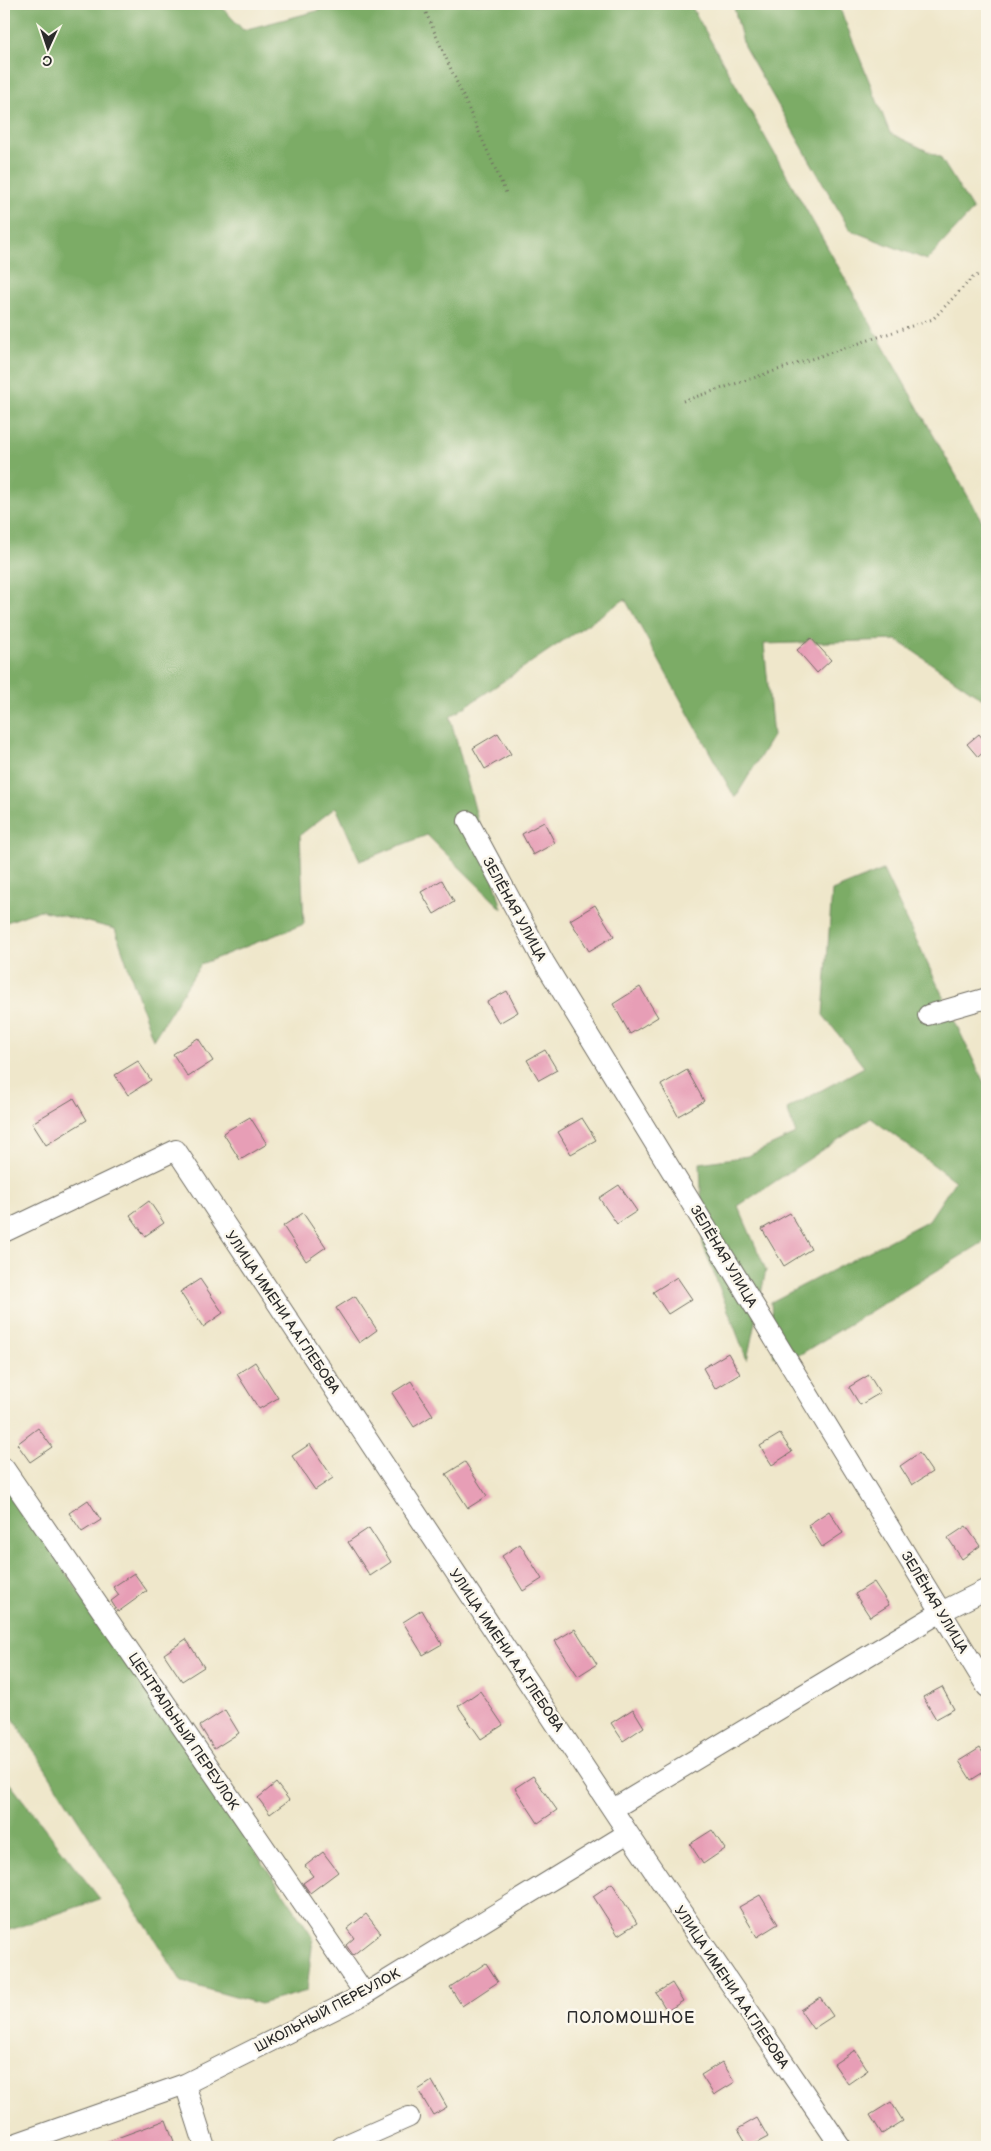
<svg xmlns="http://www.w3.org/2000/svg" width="991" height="2151" viewBox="0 0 991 2151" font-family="'Balsamiq Sans',sans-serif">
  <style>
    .forest { fill: #7cac66; stroke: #546c48 }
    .building { fill: #e79eb6 }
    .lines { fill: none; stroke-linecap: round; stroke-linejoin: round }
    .minor-casing { stroke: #706d63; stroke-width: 22 }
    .path { stroke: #706d63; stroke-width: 3; stroke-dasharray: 1 4; stroke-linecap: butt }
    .minor { stroke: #fff; stroke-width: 20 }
    .labels { text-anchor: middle; stroke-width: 5; stroke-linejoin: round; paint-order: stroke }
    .street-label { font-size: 14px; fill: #2b2b2b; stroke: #fbf7ec }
    .quarter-label { font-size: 16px; letter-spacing: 1px; fill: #2b2b2b; stroke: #fbf7ec }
  </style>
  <rect width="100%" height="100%" fill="#fbf7ec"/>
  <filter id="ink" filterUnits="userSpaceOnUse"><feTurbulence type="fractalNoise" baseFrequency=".02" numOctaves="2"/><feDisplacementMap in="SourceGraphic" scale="10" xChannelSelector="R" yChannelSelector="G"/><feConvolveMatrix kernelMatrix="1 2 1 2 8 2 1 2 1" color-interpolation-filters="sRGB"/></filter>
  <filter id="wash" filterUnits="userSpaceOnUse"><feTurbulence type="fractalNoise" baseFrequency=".0096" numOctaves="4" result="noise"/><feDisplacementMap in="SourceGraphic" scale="20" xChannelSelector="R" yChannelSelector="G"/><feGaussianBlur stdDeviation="1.12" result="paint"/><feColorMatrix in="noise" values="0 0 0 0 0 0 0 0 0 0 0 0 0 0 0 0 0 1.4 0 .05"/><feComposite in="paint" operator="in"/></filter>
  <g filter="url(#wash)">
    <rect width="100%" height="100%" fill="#efe7cb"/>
    <path class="forest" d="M4 4H219L243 30 344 4H690L987 530V702L897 640 764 644 773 736 735 798 625 599 450 717 502 909 427 835 360 861 336 807 300 835 304 924 201 964 153 1040 115 929 40 910 4 923Z
      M733 4H838L890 133 940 157 973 210 927 260 850 230 744 46Z
      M883 870 987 1089V1240L799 1355 774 1357 771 1302 929 1220 955 1181 871 1118 738 1206 766 1270 747 1360 703 1245 700 1163 748 1156 796 1134 787 1109 864 1067 823 1015 832 891Z
      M4 1481 313 1937 307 1991 260 2004 182 1982 4 1704Z
      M4 1776 100 1899 4 1932Z"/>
    <g id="blocks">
      <path class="building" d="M811 638 831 660 817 673 797 650Z
        M498 733 511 754 485 769 473 748Z
        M979 734 987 744V749L978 757 967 744Z
        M544 822 555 843 533 855 522 834Z
        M442 880 454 902 434 914 421 892Z
        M595 905 614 936 589 951 570 920Z
        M640 987 658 1017 630 1034 613 1004Z
        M507 991 518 1012 499 1023 487 1002Z
        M198 1038 213 1061 188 1077 173 1054Z
        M545 1050 557 1070 539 1080 527 1060Z
        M138 1061 151 1080 128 1095 115 1075Z
        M687 1070 704 1101 678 1116 661 1085Z
        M74 1098 87 1120 46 1145 32 1123Z
        M250 1117 267 1144 240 1160 223 1133Z
        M582 1118 596 1140 571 1154 558 1132Z
        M619 1185 637 1211 617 1224 599 1198Z
        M149 1201 164 1223 145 1236 130 1215Z
        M303 1213 326 1247 306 1261 283 1226Z
        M790 1213 811 1249 784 1266 762 1229Z
        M677 1277 692 1299 668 1314 653 1292Z
        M200 1279 223 1313 203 1327 180 1292Z
        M355 1296 377 1330 359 1343 336 1308Z
        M728 1353 740 1374 715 1389 703 1368Z
        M255 1362 278 1398 259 1409 237 1374Z
        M869 1375 880 1393 860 1405 849 1387Z
        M411 1381 433 1415 414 1427 392 1393Z
        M38 1428 52 1447 30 1462 17 1444Z
        M780 1434 792 1452 772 1465 760 1446Z
        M310 1444 333 1478 315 1490 292 1456Z
        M919 1453 932 1472 912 1485 900 1466Z
        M465 1462 487 1496 468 1508 446 1474Z
        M88 1500 101 1520 82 1532 69 1513Z
        M829 1511 843 1533 822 1547 808 1525Z
        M966 1526 980 1546 962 1559 948 1538Z
        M369 1528 391 1562 370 1576 348 1542Z
        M520 1544 542 1579 523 1591 502 1556Z
        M134 1573 147 1591 118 1612 111 1601 119 1595 113 1587Z
        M874 1582 889 1605 870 1617 855 1594Z
        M422 1610 442 1644 423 1655 403 1622Z
        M575 1629 597 1664 578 1676 555 1641Z
        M186 1639 204 1667 182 1681 164 1654Z
        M942 1687 954 1709 936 1719 923 1697Z
        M480 1691 503 1725 481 1739 458 1706Z
        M633 1709 644 1727 623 1741 611 1723Z
        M225 1710 239 1733 214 1749 200 1726Z
        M980 1748 987 1760V1770L971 1780 959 1761Z
        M533 1776 557 1810 538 1823 515 1788Z
        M276 1783 289 1800 270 1814 258 1798Z
        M712 1830 725 1849 703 1864 690 1844Z
        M323 1852 338 1872 310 1893 303 1883 313 1876 305 1866Z
        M612 1883 637 1923 618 1935 593 1896Z
        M760 1895 778 1924 757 1937 739 1907Z
        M366 1914 381 1933 353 1955 346 1945 354 1938 347 1929Z
        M486 1963 498 1982 462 2006 450 1987Z
        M672 1983 683 2001 667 2011 656 1993Z
        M820 1997 833 2016 813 2029 800 2010Z
        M855 2050 868 2070 848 2084 834 2064Z
        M722 2062 735 2082 714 2095 701 2075Z
        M432 2081 447 2107 433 2115 418 2090Z
        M891 2102 903 2121 882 2134 870 2115Z
        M757 2118 768 2137 749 2147 738 2129Z
        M166 2120 176 2147H95V2146Z"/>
    </g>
  </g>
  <g filter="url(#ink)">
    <use href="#blocks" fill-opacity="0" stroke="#706d63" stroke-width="1"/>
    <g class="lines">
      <g class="minor-casing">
        <path id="minor" d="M468 821 544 962 987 1687
          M928 1015 987 998
          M4 1232 176 1150 628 1833 841 2147
          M4 1468 365 1994
          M613 1809 941 1612 987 1589
          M185 2084 205 2147
          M6 2147 185 2084 365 1994 628 1833
          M341 2147 409 2117"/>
      </g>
      <path class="path" d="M422 4 506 193
        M683 401 933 319 973 277 987 272"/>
      <use href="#minor" class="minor"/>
    </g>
  </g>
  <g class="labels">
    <g class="street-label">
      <text transform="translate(515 909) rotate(61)" y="5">ЗЕЛЁНАЯ УЛИЦА</text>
      <text transform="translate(724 1256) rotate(59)" y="5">ЗЕЛЁНАЯ УЛИЦА</text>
      <text transform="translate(283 1312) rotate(56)" y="5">УЛИЦА ИМЕНИ А.А.ГЛЕБОВА</text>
      <text transform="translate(935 1602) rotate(59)" y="5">ЗЕЛЁНАЯ УЛИЦА</text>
      <text transform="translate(507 1650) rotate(56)" y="5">УЛИЦА ИМЕНИ А.А.ГЛЕБОВА</text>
      <text transform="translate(184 1731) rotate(56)" y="5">ЦЕНТРАЛЬНЫЙ ПЕРЕУЛОК</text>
      <text transform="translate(732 1987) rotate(56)" y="5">УЛИЦА ИМЕНИ А.А.ГЛЕБОВА</text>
      <text transform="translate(327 2010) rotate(-28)" y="5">ШКОЛЬНЫЙ ПЕРЕУЛОК</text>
    </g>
    <g class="quarter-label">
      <text x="631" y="2023">ПОЛОМОШНОЕ</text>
    </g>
  </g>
  <rect width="991" height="2151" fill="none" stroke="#fbf7ec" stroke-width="20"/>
  <g transform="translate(48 48) rotate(183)" stroke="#fbf7ec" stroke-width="4" paint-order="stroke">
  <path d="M0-4L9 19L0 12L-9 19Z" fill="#2b2b2b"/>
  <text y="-8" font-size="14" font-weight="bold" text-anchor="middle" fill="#2b2b2b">С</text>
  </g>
</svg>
